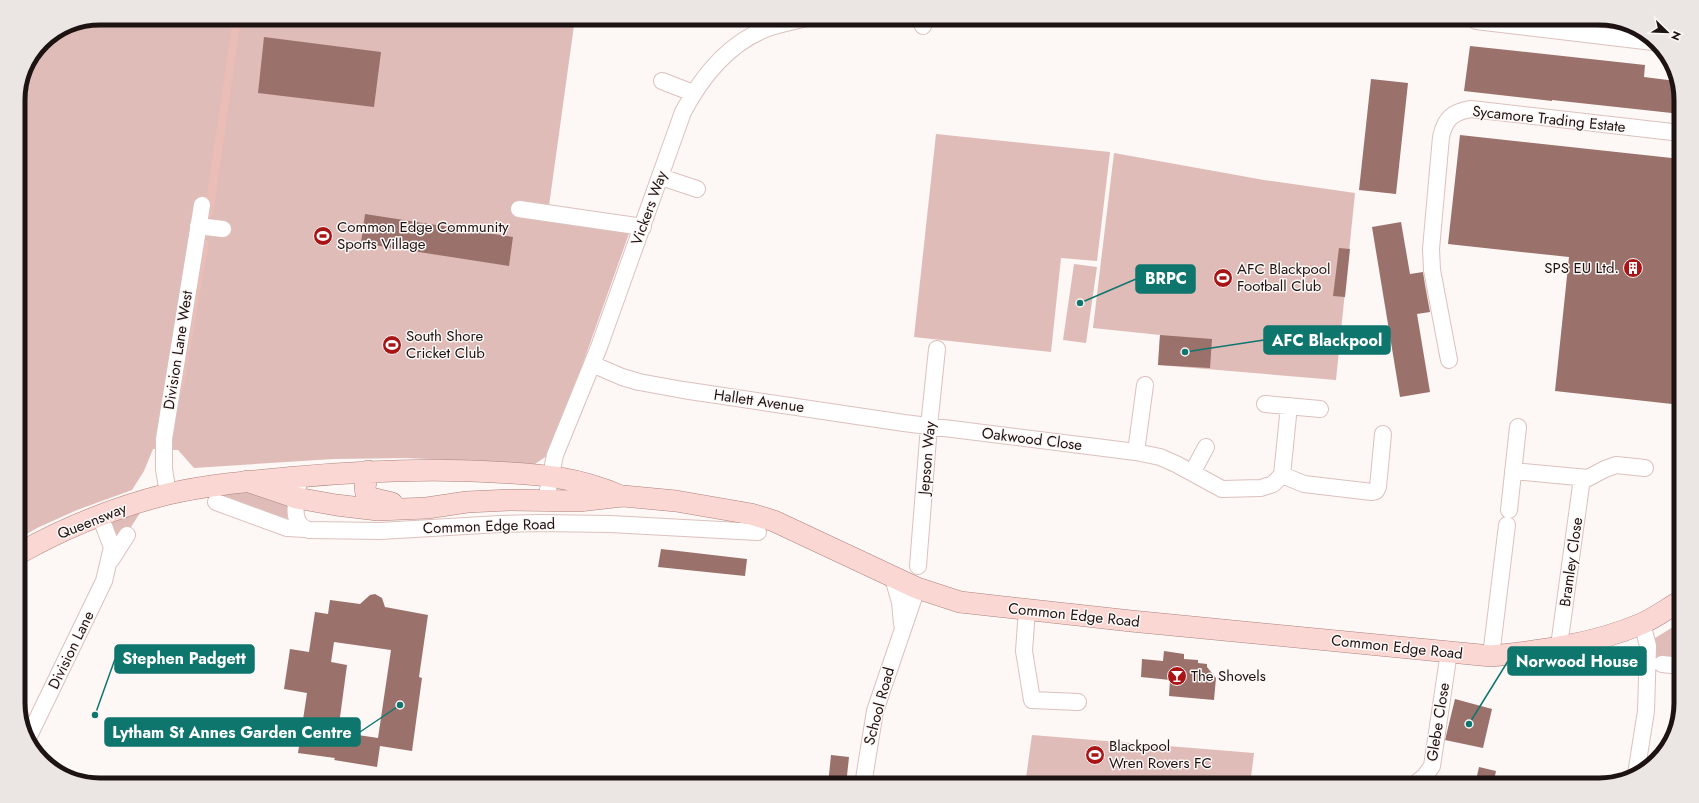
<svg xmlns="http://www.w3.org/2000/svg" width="1699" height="803" viewBox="0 0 1699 803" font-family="Jost,sans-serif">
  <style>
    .green { fill: #dfbcb7 }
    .forest { fill: #ebbdb7 }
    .building { fill: #9a716b; fill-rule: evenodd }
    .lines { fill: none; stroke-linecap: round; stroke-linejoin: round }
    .minor-casing { stroke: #dcc1bd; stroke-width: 18 }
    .major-casing { stroke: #ac827c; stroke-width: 22 }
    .minor { stroke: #fff; stroke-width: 16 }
    .major { stroke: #fbd7d3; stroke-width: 21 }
    .labels { text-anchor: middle; stroke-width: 3; stroke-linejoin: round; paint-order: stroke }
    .street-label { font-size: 15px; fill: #1c1312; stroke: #fdf7f6 }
    .poi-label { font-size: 15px; fill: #1c1312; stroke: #fdf7f6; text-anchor: start }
    .rim { fill: none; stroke: #1c1312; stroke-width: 5 }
    .leader { fill: none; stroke: #0f766e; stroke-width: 1.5 }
    .callout-dot { fill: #0f766e; stroke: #fdf7f6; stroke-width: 1.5 }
    .callout { fill: #0f766e; stroke: #0f766e; stroke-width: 1.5 }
    .callout-label { font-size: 16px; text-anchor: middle; font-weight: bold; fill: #fff }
  </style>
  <rect width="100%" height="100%" fill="#fdf7f6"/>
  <path class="green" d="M100 18H575L548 213 632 225 551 453 535 464 406 458 333 459 194 468 178 450 153 449 144 471 132 490 77 510 37 528 18 539V95L26 64 42 42 69 24Z
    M936 134 1110 152 1097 261 1061 258 1051 352 914 337Z
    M1114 153 1264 180 1355 193 1336 380 1158 365 1160 335 1093 328Z
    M1074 264 1097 267 1086 343 1063 340Z
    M237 483 288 500 287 528 216 502 210 486Z
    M140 513 120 544 110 525 118 517Z
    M1681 622V666L1653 663 1652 640Z
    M1032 735 1254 753 1250 785H1025Z"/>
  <path class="forest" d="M233 18H241L213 215 209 218 204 215Z
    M203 240 208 241V248L184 385 182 394 179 395Z"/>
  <path class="building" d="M264 37 381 52 374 107 258 93Z
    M1470 46 1645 65 1644 77 1676 81 1681 95V114L1552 100V101L1464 91Z
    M1371 79 1408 83 1396 194 1359 190Z
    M1460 135 1681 159V405L1555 391 1569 257 1448 244Z
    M365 214 513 237 509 266 361 243Z
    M1401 222 1410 274 1423 272 1425 285 1430 312 1417 314 1430 392 1400 397 1372 227Z
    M1339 248 1350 249 1345 297 1333 296Z
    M1160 335 1212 339 1210 368 1158 365Z
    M661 549 747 559 745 576 658 567Z
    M375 594 382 598 385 607 428 615 419 677 422 678 412 751 380 746 377 767 334 760 335 758 298 753 307 693 284 689 290 649 309 652 315 612 328 614 330 600 360 604 370 595ZM334 642 391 650 378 738 338 732 347 665 331 662Z
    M1164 651 1184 654V659L1198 660V663L1207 664V667L1216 678 1214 700 1169 696 1170 680 1141 677 1142 659 1163 661Z
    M1455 699 1492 709 1483 748 1445 740Z
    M831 755 849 757 846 785H828Z
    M1479 767 1496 771 1493 785H1475Z"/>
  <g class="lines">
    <g class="minor-casing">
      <path id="minor" d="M919 18 923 26
        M1476 18V21L1653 42
        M662 81 693 93
        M661 177 697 189
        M519 209 643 227
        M198 226 223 229
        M1449 360 1432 270 1431 249 1441 137C1445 119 1452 112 1471 109L1681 133
        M592 364 622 377 639 382 683 390 904 423 1136 452 1160 457 1176 464 1222 489 1261 488 1273 484 1282 475 1304 484 1372 492 1376 491 1378 487 1383 434
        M1265 404 1320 409
        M1136 452 1145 385
        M1513 471 1588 478 1605 469 1616 465 1645 468
        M1192 473 1206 447
        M1282 475 1289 406
        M298 486C296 501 290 526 309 530L380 531 500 524 539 523 610 524 758 532
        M168 494 164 469V439L202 205
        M546 500 555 455 599 347 683 112C702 76 728 43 768 28 780 24 794 21 807 18
        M216 502 287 528 305 529
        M1509 510 1518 427
        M111 560 127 535
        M918 566 929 426 937 349
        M893 578 900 602 902 624
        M1027 610 1024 651 1032 700 1078 702
        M1559 646 1582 478
        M1491 656 1507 525
        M1662 664 1681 666
        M28 738 104 581 112 547 100 516
        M1636 774 1646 711 1648 646 1642 623
        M863 785 875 711 917 588
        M1414 785 1425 776 1432 766 1449 652"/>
    </g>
    <g class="major-casing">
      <path id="major" d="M368 471 365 487 366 494 371 498 392 503
        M247 481 297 498 336 505 378 510 427 508 467 502 510 500 579 501 623 496 676 501 751 514 774 521 917 588 960 602 1131 621 1491 656C1541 651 1594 644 1641 624 1655 618 1668 608 1681 601
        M18 554C64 528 116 507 168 494 211 484 254 481 297 477 363 471 428 468 493 472 540 474 577 477 621 496"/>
    </g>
    <use href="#minor" class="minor"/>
    <use href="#major" class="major"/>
  </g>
  <defs>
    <g id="stadium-disc" transform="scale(1)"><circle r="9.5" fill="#a91517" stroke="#fdf7f6"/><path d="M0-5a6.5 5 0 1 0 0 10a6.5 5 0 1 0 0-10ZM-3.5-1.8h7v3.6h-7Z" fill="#fff"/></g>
    <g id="building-disc" transform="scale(1)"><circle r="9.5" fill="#a91517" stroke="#fdf7f6"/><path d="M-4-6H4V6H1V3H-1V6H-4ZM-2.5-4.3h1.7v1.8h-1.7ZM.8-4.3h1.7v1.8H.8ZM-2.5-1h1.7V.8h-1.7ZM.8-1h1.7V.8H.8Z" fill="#fff"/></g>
    <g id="bar-disc" transform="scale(1)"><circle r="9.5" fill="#a91517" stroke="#fdf7f6"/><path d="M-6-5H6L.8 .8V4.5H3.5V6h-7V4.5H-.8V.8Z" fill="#fff"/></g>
  </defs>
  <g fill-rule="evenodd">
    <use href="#stadium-disc" x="323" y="236"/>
    <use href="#building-disc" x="1633" y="268"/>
    <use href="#stadium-disc" x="1223" y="278"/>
    <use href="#stadium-disc" x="392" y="345"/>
    <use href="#bar-disc" x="1177" y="676"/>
    <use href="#stadium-disc" x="1095" y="755"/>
  </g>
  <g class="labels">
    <g class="street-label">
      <text transform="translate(1549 119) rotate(6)" y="5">Sycamore Trading Estate</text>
      <text transform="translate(649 208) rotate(-70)" y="5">Vickers Way</text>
      <text transform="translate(178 350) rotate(-81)" y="5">Division Lane West</text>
      <text transform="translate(759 401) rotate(8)" y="5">Hallett Avenue</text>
      <text transform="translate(1032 439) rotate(7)" y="5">Oakwood Close</text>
      <text transform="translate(927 458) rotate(-85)" y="5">Jepson Way</text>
      <text transform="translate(92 521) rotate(-22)" y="5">Queensway</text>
      <text transform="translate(489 526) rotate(-2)" y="5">Common Edge Road</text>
      <text transform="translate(1571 562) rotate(-82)" y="5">Bramley Close</text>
      <text transform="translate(1074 615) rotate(6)" y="5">Common Edge Road</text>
      <text transform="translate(1397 647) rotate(6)" y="5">Common Edge Road</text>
      <text transform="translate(71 650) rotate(-64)" y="5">Division Lane</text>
      <text transform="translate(879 706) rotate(-75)" y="5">School Road</text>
      <text transform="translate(1438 722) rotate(-81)" y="5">Glebe Close</text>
    </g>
    <g class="poi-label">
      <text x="337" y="232">Common Edge Community<tspan x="337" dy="17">Sports Village</tspan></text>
      <text x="1619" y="273" text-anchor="end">SPS EU Ltd.</text>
      <text x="1237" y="274">AFC Blackpool<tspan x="1237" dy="17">Football Club</tspan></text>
      <text x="406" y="341">South Shore<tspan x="406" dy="17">Cricket Club</tspan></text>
      <text x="1191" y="681">The Shovels</text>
      <text x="1109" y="751">Blackpool<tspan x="1109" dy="17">Wren Rovers FC</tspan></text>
    </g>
  </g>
  <path d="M0 0H1699V803H0ZM100 25H1599A75 75 0 0 1 1674 100V703A75 75 0 0 1 1599 778H100A75 75 0 0 1 25 703V100A75 75 0 0 1 100 25Z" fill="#ebe5e4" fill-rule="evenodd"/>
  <path class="rim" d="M100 25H1599A75 75 0 0 1 1674 100V703A75 75 0 0 1 1599 778H100A75 75 0 0 1 25 703V100A75 75 0 0 1 100 25Z"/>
  <path class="leader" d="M1080 303L1136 279M1185 352L1264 340M95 715L115 659M1469 724L1508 661M400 705L360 732"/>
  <g class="callout-dot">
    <circle cx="1080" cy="303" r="4"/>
    <circle cx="1185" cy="352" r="4"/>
    <circle cx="95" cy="715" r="4"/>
    <circle cx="1469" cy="724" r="4"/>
    <circle cx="400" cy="705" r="4"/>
  </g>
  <g class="callout">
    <rect x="1136" y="265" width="59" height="28" rx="4"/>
    <rect x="1264" y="326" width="126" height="28" rx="4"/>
    <rect x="115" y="645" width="139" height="28" rx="4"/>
    <rect x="1508" y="647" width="138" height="28" rx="4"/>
    <rect x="105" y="718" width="255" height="28" rx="4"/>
  </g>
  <g class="callout-label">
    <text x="1166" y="284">BRPC</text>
    <text x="1327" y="346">AFC Blackpool</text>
    <text x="184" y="664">Stephen Padgett</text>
    <text x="1577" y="667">Norwood House</text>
    <text x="232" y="738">Lytham St Annes Garden Centre</text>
  </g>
  <g transform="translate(1667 32) rotate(113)" stroke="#fdf7f6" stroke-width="3" paint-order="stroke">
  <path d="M0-3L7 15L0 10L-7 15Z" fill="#1c1312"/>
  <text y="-6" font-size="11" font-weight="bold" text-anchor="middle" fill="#1c1312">N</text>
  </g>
</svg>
